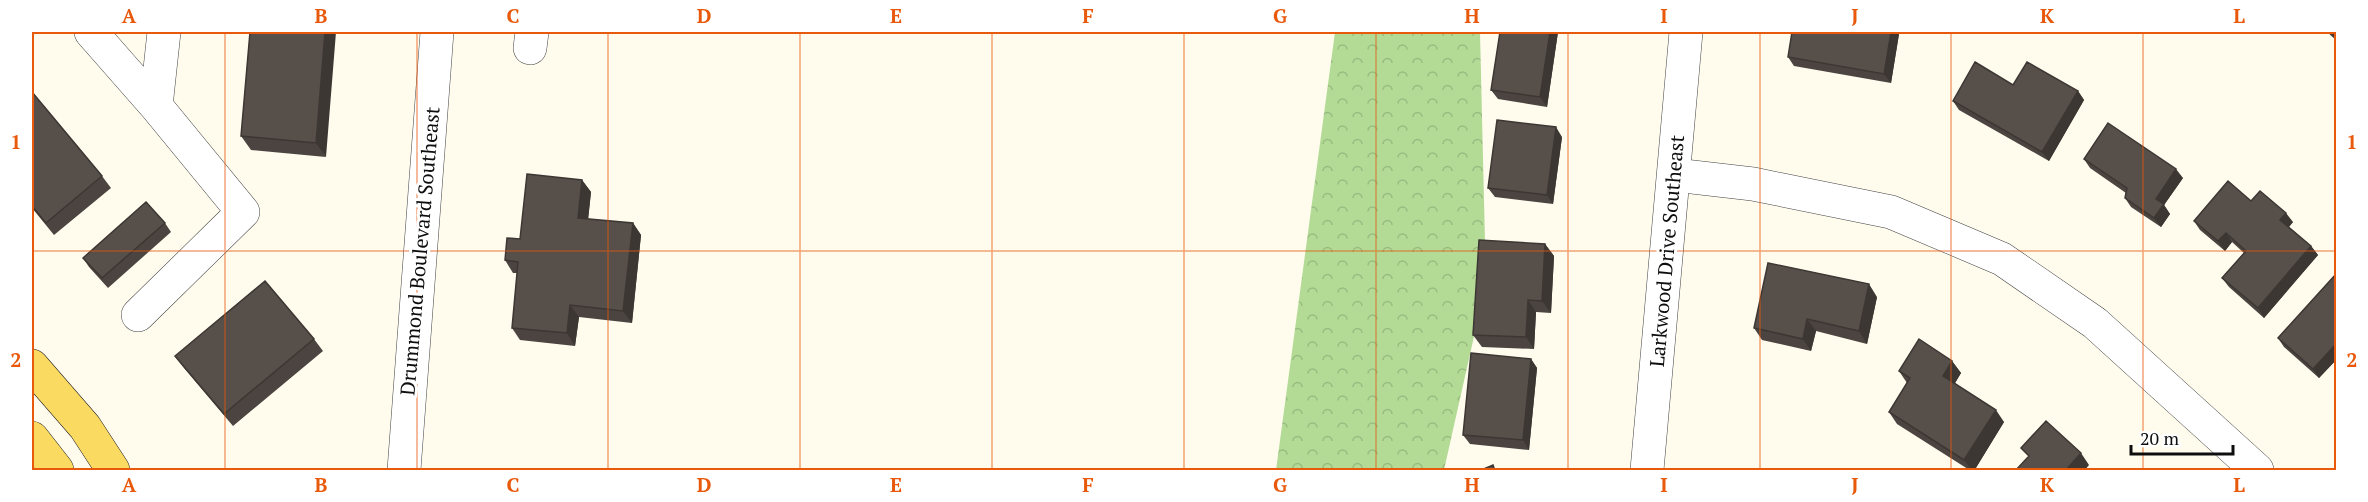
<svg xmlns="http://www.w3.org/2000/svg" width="2368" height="502" viewBox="0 0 2368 502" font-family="'PT Serif',serif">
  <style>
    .forest { fill: url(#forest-crowns) }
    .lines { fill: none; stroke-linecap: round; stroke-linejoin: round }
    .minor-casing { stroke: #414141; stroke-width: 34 }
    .major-casing { stroke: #1f1f1f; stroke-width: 34 }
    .minor { stroke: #fff; stroke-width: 33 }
    .major { stroke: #fbda62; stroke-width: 33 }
    .wall { fill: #4b4440 }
    .shaded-wall { fill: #3d3734 }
    .building { fill: #574f4a; stroke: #3d3734; stroke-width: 1.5 }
    .grid { fill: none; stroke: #e8590c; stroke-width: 1.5; stroke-opacity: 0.55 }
    .labels { text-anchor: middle; stroke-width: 6; stroke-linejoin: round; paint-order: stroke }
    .street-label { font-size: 20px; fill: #0e0e0e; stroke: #fff }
    .neatline { fill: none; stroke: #e8590c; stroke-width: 2 }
    .grid-label { font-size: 20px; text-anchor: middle; font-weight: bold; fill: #e8590c }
  </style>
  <defs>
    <pattern id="forest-crowns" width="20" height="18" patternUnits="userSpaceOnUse" patternTransform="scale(1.5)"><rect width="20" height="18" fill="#b3db96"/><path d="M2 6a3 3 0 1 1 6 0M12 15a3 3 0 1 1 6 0" fill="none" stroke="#99bb80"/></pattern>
  </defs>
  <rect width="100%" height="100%" fill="#fffcee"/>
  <path class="forest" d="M1335 32H1480L1486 283 1444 470H1276Z"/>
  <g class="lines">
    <g class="minor-casing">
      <path id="minor" d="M91 32 156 106 164 32
        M530 48 532 32
        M1675 175 1753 184 1891 212 2002 259 2095 323 2257 470
        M138 315 243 212 156 106
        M404 470 437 32
        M1647 470 1686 32"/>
    </g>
    <g class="major-casing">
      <path id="major" d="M32 366 85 427 113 470
        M32 438 57 470"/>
    </g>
    <use href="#minor" class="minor"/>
    <use href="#major" class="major"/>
  </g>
  <path class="wall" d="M250 32 326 157 251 150 241 136Z
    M1500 32H1558L1547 107 1498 99 1491 90Z
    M1792 32H1897L1899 34 1891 83 1794 66 1788 57Z
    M2327 32H2337V41Z
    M2013 85 2078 91 2084 100 2049 161 1959 110 1953 101Z
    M32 92 102 176 111 188 54 235 32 208Z
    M1562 137 1553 204 1495 197 1488 188Z
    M2084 159 2183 178 2164 205 2170 214 2161 227 2131 207 2125 198 2126 193 2090 168Z
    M582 180 591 192 588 219 633 223 641 235 632 323 579 317 575 346 520 340 512 328 517 273H513L505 260Z
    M2194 221 2293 222 2289 227 2311 246 2318 255 2264 318 2229 287 2222 278 2244 253 2232 242 2225 251 2200 230Z
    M165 223 171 232 108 288 89 267 83 258Z
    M1545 244 1554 256 1551 313 1536 312 1534 349 1482 347 1473 335Z
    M2337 273V359L2319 378 2284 347 2278 338Z
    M1877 297 1867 344 1816 331 1811 351 1762 340 1754 328Z
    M314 339 323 351 233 426 184 368 175 356Z
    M1531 359 1537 368 1529 450 1470 444 1463 435Z
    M1952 361 1961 373 1955 383 2004 422 1974 471H1971L1897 424 1889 412 1907 383 1899 371Z"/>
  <path class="shaded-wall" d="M325 32H336L326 157 316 143Z
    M1550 32H1558L1547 107 1540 97Z
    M1891 32H1897L1899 34 1891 83 1884 74Z
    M2078 91 2084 100 2049 161 2042 152Z
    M1556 127 1562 137 1553 204 1547 195Z
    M2176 169 2183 178 2164 205 2170 214 2161 227 2154 218 2156 199Z
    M582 180 591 192 587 230 578 218Z
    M2286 213 2293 222 2287 229 2280 220Z
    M633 223 641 235 632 323 623 311Z
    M2226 233 2232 242 2225 251 2218 241Z
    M1545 244 1554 256 1551 313 1542 301Z
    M2311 246 2318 255 2264 318 2258 308Z
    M1869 284 1877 297 1867 344 1859 331Z
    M1528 300 1536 312 1534 349 1526 337Z
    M570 305 579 317 575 346 567 333Z
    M1807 319 1816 331 1811 351 1803 339Z
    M2337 343V359L2319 378 2313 369Z
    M1531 359 1537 368 1529 450 1523 440Z
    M1952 361 1961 373 1952 388 1943 376Z
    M1996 410 2004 422 1974 471H1972L1964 460Z
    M2081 453 2089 465 2084 471H2065Z"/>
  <path class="building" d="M250 32H325L316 143 241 136Z
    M1500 32H1550L1540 97 1491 90Z
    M1792 32H1891L1884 74 1788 57Z
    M2330 32H2337V38Z
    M1975 62 2013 85 2027 62 2078 91 2042 152 1953 101Z
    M32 92 102 176 46 223 32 206Z
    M1497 120 1556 127 1547 195 1488 188Z
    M2108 123 2176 169 2156 199 2164 204 2154 218 2125 198 2127 188 2084 159Z
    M527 174 582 180 578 218 633 223 623 311 570 305 567 333 512 328 518 262 505 260 507 238 520 239Z
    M2228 181 2251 201 2260 191 2286 213 2280 220 2311 246 2258 308 2222 278 2246 251 2226 233 2218 241 2194 221Z
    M146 202 165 223 102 278 83 258Z
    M1479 240 1545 244 1542 301 1528 300 1526 337 1473 335Z
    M1768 263 1869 284 1859 331 1807 319 1803 339 1754 328Z
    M2337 273V343L2313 369 2278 338Z
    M265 281 314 339 224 414 175 356Z
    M1919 339 1952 361 1943 376 1996 410 1964 460 1889 412 1910 378 1899 371Z
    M1471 353 1531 359 1523 440 1463 435Z
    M2046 421 2081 453 2065 471H2015L2029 456 2021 448Z
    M1493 465 1495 471H1479Z"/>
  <path class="grid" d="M225 32V470M417 32V470M608 32V470M800 32V470M992 32V470M1184 32V470M1376 32V470M1568 32V470M1760 32V470M1951 32V470M2143 32V470M32 251H2336"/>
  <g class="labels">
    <g class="street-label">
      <text transform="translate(420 251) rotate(-85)" y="7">Drummond Boulevard Southeast</text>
      <text transform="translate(1667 251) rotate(-85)" y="7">Larkwood Drive Southeast</text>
    </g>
  </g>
  <rect width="2368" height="502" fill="none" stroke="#ffffff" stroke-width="66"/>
  <path d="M2131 445v9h102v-9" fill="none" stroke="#0e0e0e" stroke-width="3"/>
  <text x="2140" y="445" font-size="18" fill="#0e0e0e" stroke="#ffffff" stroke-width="4.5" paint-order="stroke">20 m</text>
  <rect x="33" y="33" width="2302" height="436" class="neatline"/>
  <g class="grid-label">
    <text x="129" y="23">A</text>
    <text x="321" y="23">B</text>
    <text x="513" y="23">C</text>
    <text x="704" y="23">D</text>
    <text x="896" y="23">E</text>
    <text x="1088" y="23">F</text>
    <text x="1280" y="23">G</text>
    <text x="1472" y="23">H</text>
    <text x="1664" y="23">I</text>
    <text x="1855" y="23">J</text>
    <text x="2047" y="23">K</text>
    <text x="2239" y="23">L</text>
    <text x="16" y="149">1</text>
    <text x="2352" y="149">1</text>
    <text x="16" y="367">2</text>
    <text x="2352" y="367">2</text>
    <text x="129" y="492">A</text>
    <text x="321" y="492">B</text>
    <text x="513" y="492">C</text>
    <text x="704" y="492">D</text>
    <text x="896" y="492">E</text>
    <text x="1088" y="492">F</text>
    <text x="1280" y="492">G</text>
    <text x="1472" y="492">H</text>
    <text x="1664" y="492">I</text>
    <text x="1855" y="492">J</text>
    <text x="2047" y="492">K</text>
    <text x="2239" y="492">L</text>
  </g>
</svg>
